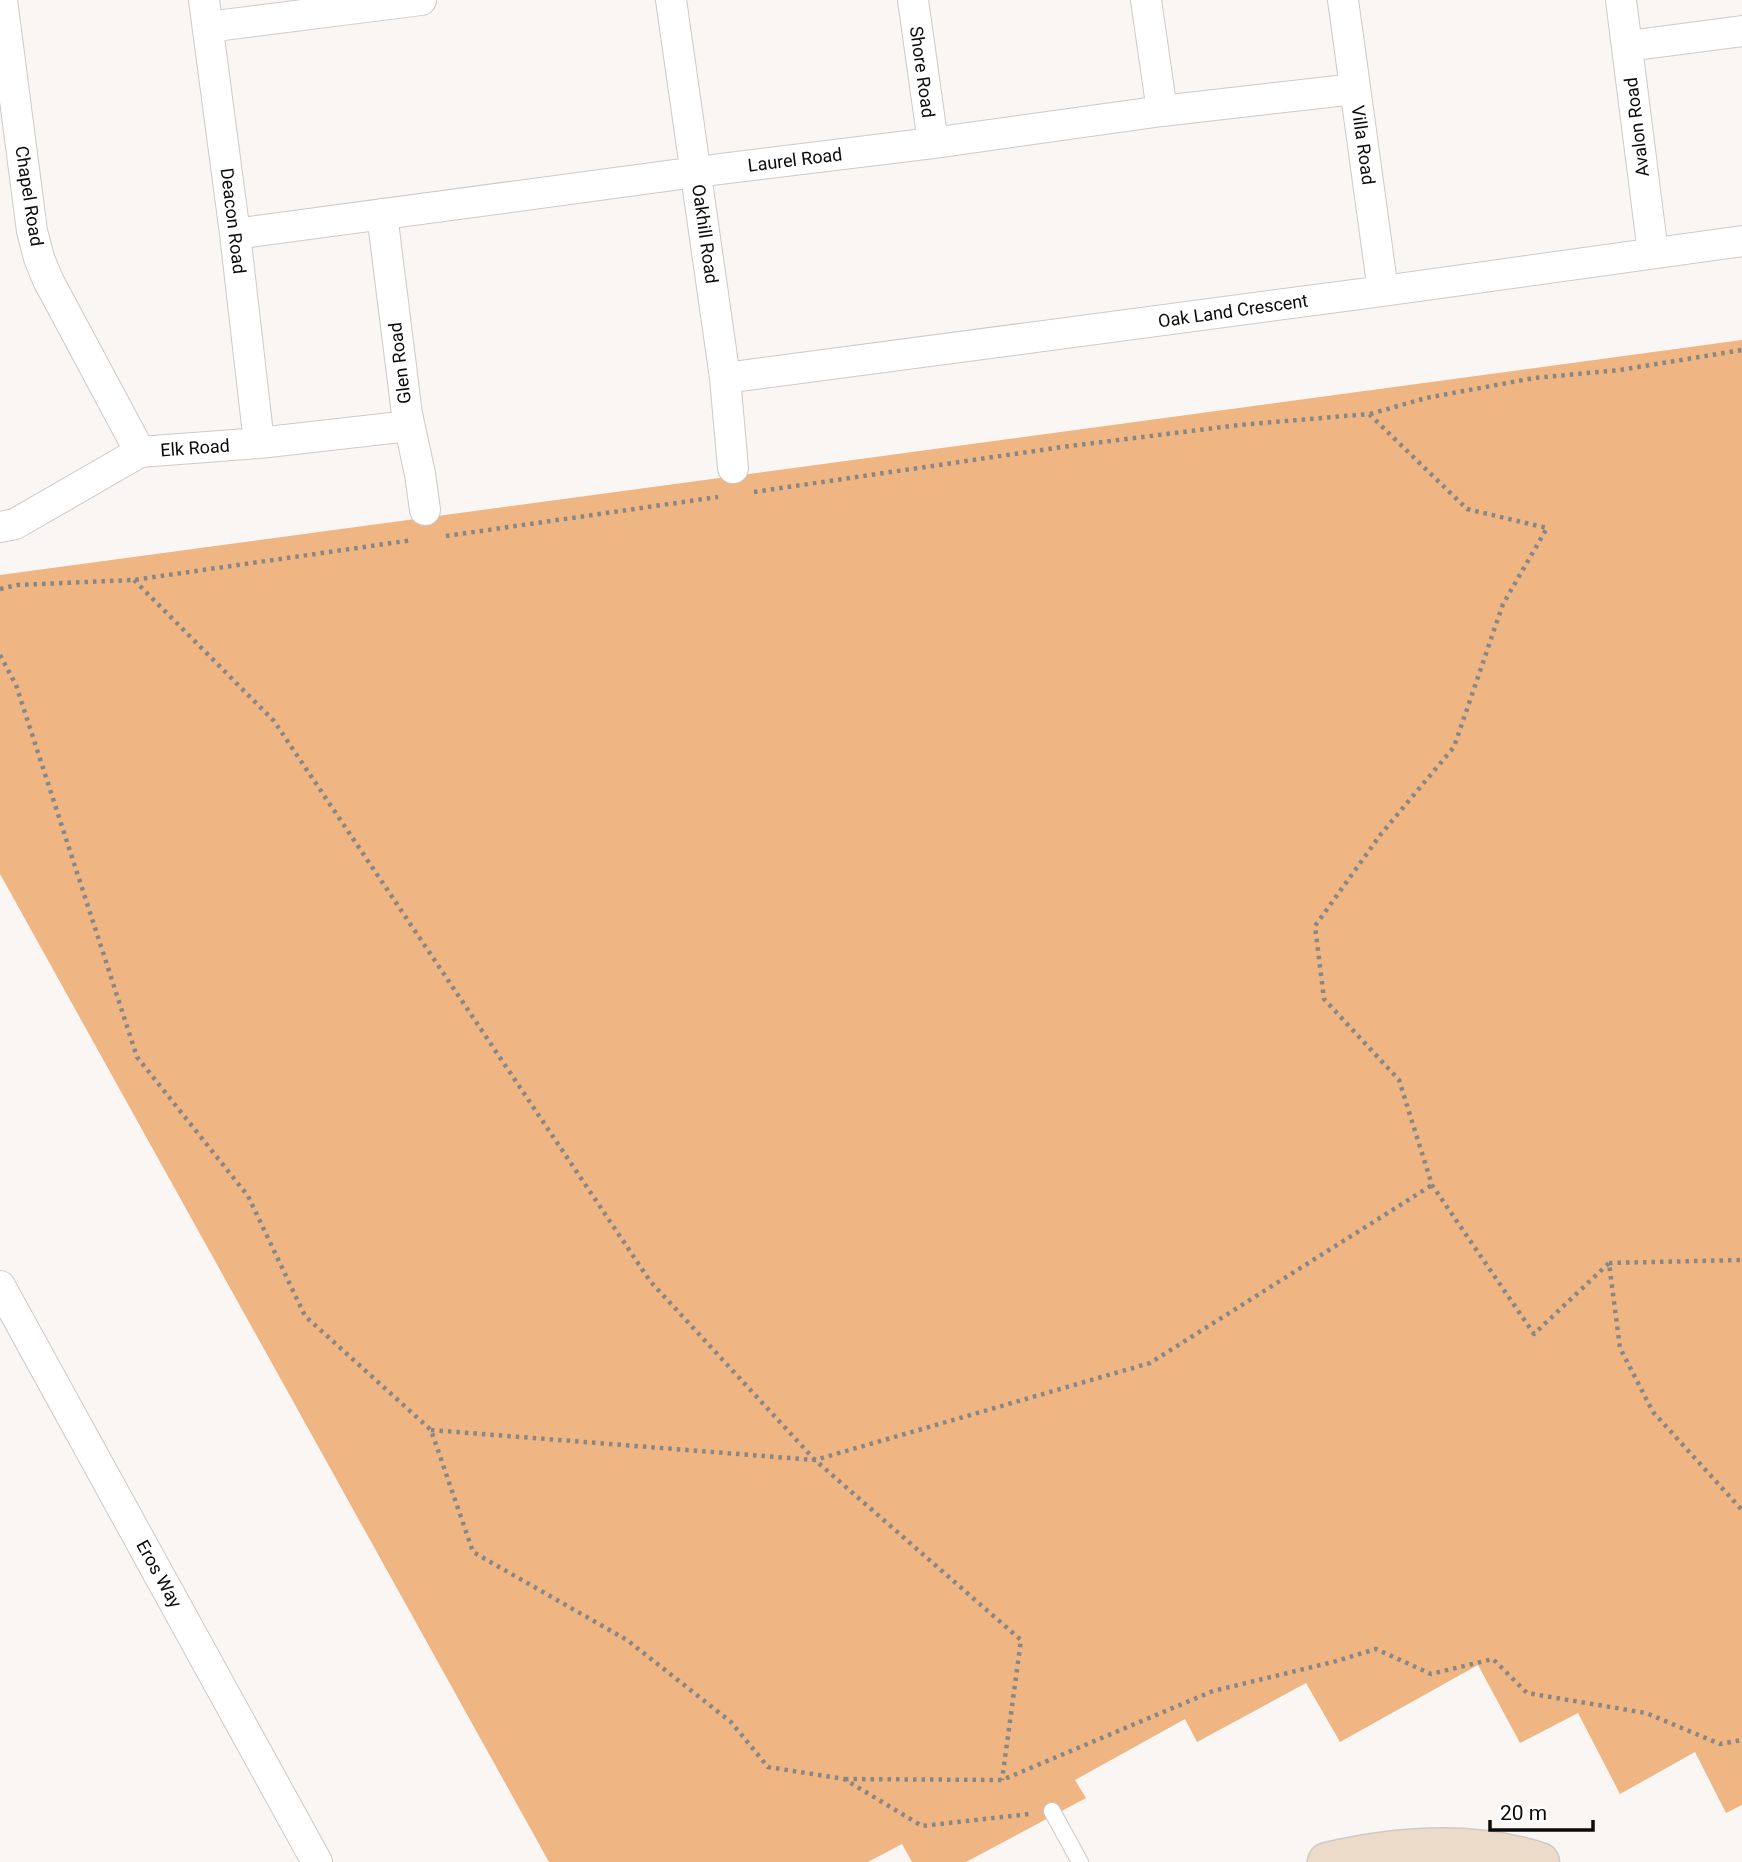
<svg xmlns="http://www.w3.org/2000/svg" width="1742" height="1862" viewBox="0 0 1742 1862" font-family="Roboto,sans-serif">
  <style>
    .green { fill: #efb583 }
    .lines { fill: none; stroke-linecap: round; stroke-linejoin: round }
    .lane-casing { stroke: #cdcac8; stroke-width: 18 }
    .street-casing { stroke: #cdcac8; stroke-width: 32 }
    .secondary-casing { stroke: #cdcac8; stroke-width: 41 }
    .path { stroke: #898786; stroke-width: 4.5; stroke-dasharray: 3.5 5; stroke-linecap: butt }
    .lane { stroke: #fff; stroke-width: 16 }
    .street { stroke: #fff; stroke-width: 30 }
    .secondary { stroke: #eddbca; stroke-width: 38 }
    .labels { text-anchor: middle; stroke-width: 7; stroke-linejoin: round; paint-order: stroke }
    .street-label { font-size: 18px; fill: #0c0b0a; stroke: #fff }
  </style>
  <rect width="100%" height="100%" fill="#f9f6f4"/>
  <path class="green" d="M1742 340V1805L1726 1813 1695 1752 1620 1794 1578 1713 1520 1743 1478 1665 1340 1742 1306 1683 1197 1742 1185 1719 1075 1780 1086 1798 966 1862H912L902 1844 868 1862H549L0 874V575Z"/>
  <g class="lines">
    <g class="lane-casing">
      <path id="lane" d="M1052 1811 1080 1862"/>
    </g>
    <g class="street-casing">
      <path id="street" d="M2 0 32 231 39 258 48 280 140 452
        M204 0 235 234 259 443
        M671 0 725 378 733 468
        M913 0 933 143
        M1146 0 1162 111
        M1343 0 1383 291
        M1621 0 1653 253
        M208 27 421 0
        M1628 46 1742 31
        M382 214 407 414 420 474 425 510
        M235 234 696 172 933 143 1162 111 1355 89
        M725 378 1383 291 1742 241
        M0 527 15 524 140 452 259 443 409 426
        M0 1286 317 1862"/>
    </g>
    <g class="secondary-casing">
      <path id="secondary" d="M1327 1862C1396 1846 1472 1840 1540 1862"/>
    </g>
    <path class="path" d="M1370 414 1426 398 1534 378 1620 370 1742 350
      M754 492 1062 447 1239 425 1369 414 1467 509 1547 528 1503 604 1454 747 1381 834 1315 926 1324 999 1399 1080 1432 1185 1534 1334 1609 1263 1620 1348 1653 1412 1742 1510
      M446 536 718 497
      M134 580 274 721 650 1281 815 1460 1021 1640 1002 1780
      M0 589 17 585 133 580 413 540
      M0 655 16 685 137 1057 248 1196 305 1316 431 1430 473 1552 627 1640 731 1722 768 1767 844 1779 922 1826 1029 1814
      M1609 1263 1742 1260
      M431 1430 815 1460 1150 1363 1432 1185
      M845 1779 1002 1780 1213 1691 1333 1662 1376 1649 1431 1674 1493 1659 1527 1693 1646 1713 1720 1744 1742 1740"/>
    <use href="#lane" class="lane"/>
    <use href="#street" class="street"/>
    <use href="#secondary" class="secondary"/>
  </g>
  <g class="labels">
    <g class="street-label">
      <text transform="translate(922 72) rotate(82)" y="6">Shore Road</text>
      <text transform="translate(1637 127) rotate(-97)" y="6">Avalon Road</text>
      <text transform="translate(1363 145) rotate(82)" y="6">Villa Road</text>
      <text transform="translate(795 160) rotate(-7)" y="6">Laurel Road</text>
      <text transform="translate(29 196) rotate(81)" y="6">Chapel Road</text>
      <text transform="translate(233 221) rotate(83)" y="6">Deacon Road</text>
      <text transform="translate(705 234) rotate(82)" y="6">Oakhill Road</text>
      <text transform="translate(1233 311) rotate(-8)" y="6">Oak Land Crescent</text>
      <text transform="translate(400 363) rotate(-97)" y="6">Glen Road</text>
      <text transform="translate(195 448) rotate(-4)" y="6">Elk Road</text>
      <text transform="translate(159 1574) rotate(61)" y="6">Eros Way</text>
    </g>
  </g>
  <path d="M1490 1820v10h103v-10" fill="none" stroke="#0c0b0a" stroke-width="3.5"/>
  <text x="1500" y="1820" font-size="21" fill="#0c0b0a" stroke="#ffffff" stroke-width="5" paint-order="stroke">20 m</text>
</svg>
